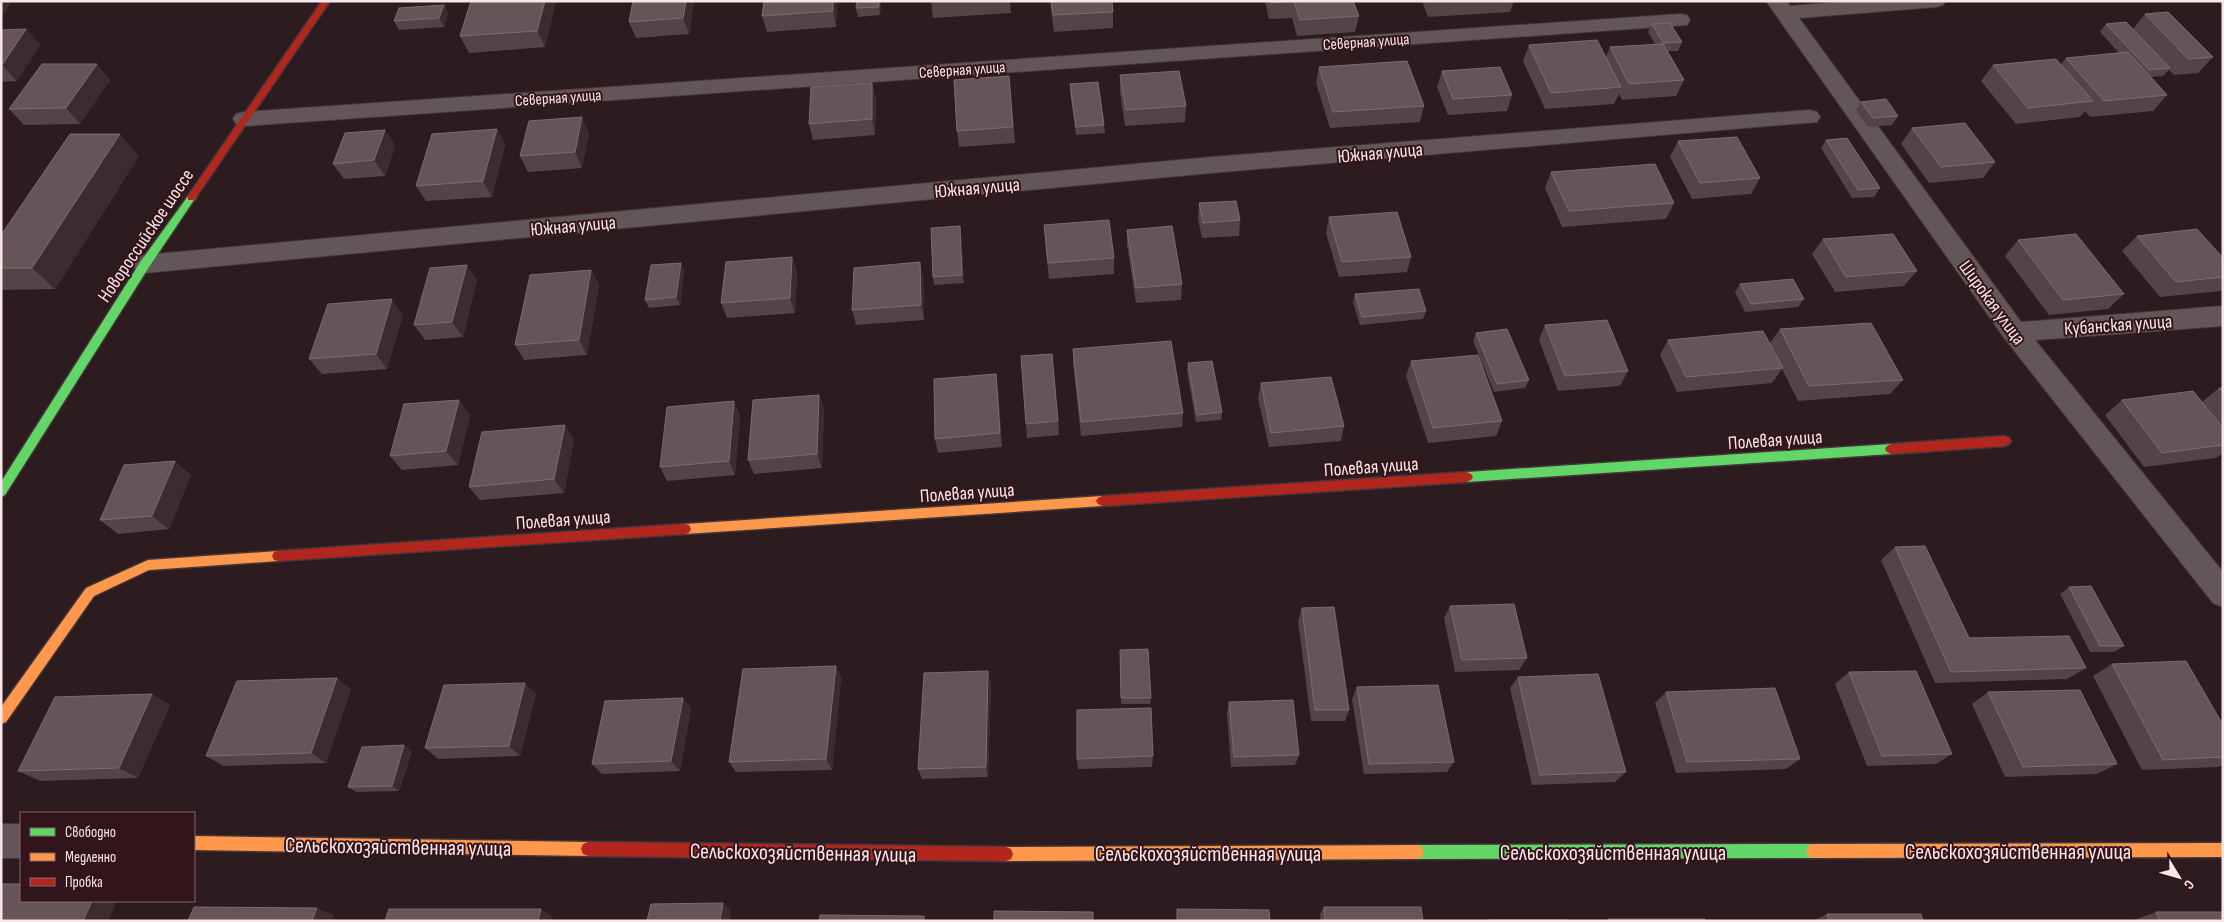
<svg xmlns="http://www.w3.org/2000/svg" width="2224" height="922" viewBox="0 0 2224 922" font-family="'Sofia Sans Condensed',sans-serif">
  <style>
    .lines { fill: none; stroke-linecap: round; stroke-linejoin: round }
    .street-casing { stroke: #453739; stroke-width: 2 }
    .fast-casing { stroke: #453739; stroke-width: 3 }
    .slow-casing { stroke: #453739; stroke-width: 3 }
    .jam-casing { stroke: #453739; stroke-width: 3 }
    .street { fill: #635658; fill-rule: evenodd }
    .fast { fill: #63d668; fill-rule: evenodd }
    .slow { fill: #ff974d; fill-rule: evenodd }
    .jam { fill: #b3261e; fill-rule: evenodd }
    .wall { fill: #534447 }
    .shaded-wall { fill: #3c2c30 }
    .building { fill: #655558; stroke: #7c6c6f }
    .labels { text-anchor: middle; stroke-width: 4; stroke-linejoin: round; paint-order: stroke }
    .far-street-label { font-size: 16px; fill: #fae5e8; stroke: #32151b }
    .street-label { font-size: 19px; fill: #fae5e8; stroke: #32151b }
    .near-street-label { font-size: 22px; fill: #fae5e8; stroke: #32151b }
  </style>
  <rect width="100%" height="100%" fill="#2c1b1f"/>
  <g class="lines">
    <g class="street-casing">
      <path id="street" d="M1766 1H1787L1790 6 1853 1H1946L1943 5 1936 7 1799 18 2021 322 2223 306V326L2035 340 2223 572V607L2213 603 2005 339Z
        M1680 14 1687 15 1690 20 1687 25 244 126 236 124 233 119 236 114 244 112Z
        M1809 110 1817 112 1820 117 1817 122 1211 173 145 273 136 270 133 264 136 258 145 255 1211 157Z
        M1 824H21V858H1Z"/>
    </g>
    <g class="fast-casing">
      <path id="fast" d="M191 195 196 198 194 200 149 267 5 495 1 497V482L141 261 188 196Z
        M1891 444 1895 446 1897 449 1895 452 1891 454 1467 482 1463 480 1461 477 1463 474 1467 472Z
        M1813 844 1818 846 1820 851 1818 856 1813 858 1417 859 1412 857 1410 852 1412 847 1417 845Z"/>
    </g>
    <g class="slow-casing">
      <path id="slow" d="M1102 496 1106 498 1108 501 1106 504 1102 506 685 534 681 533 679 529 681 525 685 524Z
        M278 551 282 552 284 556 282 560 278 561 149 570 94 596 6 722 1 724V707L86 588 148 560Z
        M194 836 588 842 593 844 595 849 593 854 588 856 194 850Z
        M2223 843V857L1813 858 1808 856 1806 851 1808 846 1813 844Z
        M1417 845 1422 847 1424 852 1422 857 1417 859 1006 861 1001 859 999 854 1001 849 1006 847Z"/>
    </g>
    <g class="jam-casing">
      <path id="jam" d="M322 1H330L194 200H188V196Z
        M2005 436 2009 438 2011 441 2009 444 2005 446 1891 454 1887 452 1885 449 1887 446 1891 444Z
        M1467 472 1471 474 1473 477 1471 480 1467 482 1102 506 1098 504 1096 501 1098 498 1102 496Z
        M685 524 689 525 691 529 689 533 685 534 278 561 274 560 272 556 274 552 278 551Z
        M588 842 1006 847 1011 849 1013 854 1011 859 1006 861 588 856 583 854 581 849 583 844Z"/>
    </g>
    <use href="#street" class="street"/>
    <use href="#fast" class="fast"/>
    <use href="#slow" class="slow"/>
    <use href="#jam" class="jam"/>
  </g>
  <path class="wall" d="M556 1 545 47 469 53 460 36Z
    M694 1 689 34 636 38 629 22Z
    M837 1 836 27 767 32 762 16Z
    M881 1 880 15 858 17 856 8Z
    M931 1H1010L1011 13 933 18Z
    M1050 1H1112L1113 12V28L1054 32Z
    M1265 1H1353L1359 16 1355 32 1297 36 1292 18 1269 19Z
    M1422 1H1514L1510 12 1428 17Z
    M1668 1H1685L1669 2Z
    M444 5 448 13 444 27 399 30 394 21Z
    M2145 14 2213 57 2198 73 2174 75 2169 70 2163 76 2151 77 2167 95 2153 111 2090 117 2085 111 2080 117 2016 124 1981 81 1993 65 2061 64 2066 58 2119 53 2100 32 2106 24 2133 29Z
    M1652 24 1682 42 1678 51H1668L1684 80 1676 96 1622 100 1619 94 1614 104 1545 109 1523 61 1529 45 1606 57 1610 47 1655 44 1648 32Z
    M26 29 40 45 17 81 1 82V30Z
    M1319 67 1424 106 1420 122 1330 128 1316 83Z
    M1442 71 1512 95 1507 111 1448 115 1437 87Z
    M1120 75 1186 106 1185 122 1125 126 1120 92Z
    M1009 76 1015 143 959 147 957 131Z
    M110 80 80 124 24 125 9 109Z
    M872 83 876 99 875 135 813 140 809 124Z
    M1070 84 1104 125 1105 133 1076 135 1070 92Z
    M1861 102 1898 116 1892 125 1868 127 1856 110Z
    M1912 128 1995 162 1983 178 1929 183 1901 144Z
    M497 129 505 145 492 197 426 201 416 186Z
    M385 130 395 146 385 176 344 179 333 164Z
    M589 133 582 168 528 172 520 156Z
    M1826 140 1880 188 1874 197 1852 198 1821 148Z
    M1678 141 1760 178 1751 194 1692 199 1670 157Z
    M139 156 55 289 2 290 1 289V235Z
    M1551 172 1674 203 1666 219 1562 227 1545 188Z
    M1199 203 1240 220 1239 236 1202 238 1198 219Z
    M1329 217 1411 257 1407 272 1339 277 1326 233Z
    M1127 230 1182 284 1181 300 1136 303 1127 245Z
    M961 234 964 283 934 285 933 277Z
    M2137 236 2223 258V289L2221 291 2160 297 2122 251Z
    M1823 239 1917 271 1904 286 1835 292 1812 254Z
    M2018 240 2124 294 2108 309 2049 315 2005 256Z
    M1045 241 1114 258V274L1049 279Z
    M792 257 797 272 795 313 727 318 721 303Z
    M920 262 923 278 924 320 856 325 852 310Z
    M591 270 599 285 587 355 524 360 515 345Z
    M684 271 680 305 649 308 645 300Z
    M477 280 463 337 425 340 414 325Z
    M1740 284 1804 299 1798 307 1745 312 1735 292Z
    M1355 294 1426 311 1423 319 1360 325 1353 302Z
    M403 315 387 369 322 374 309 359Z
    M1545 325 1628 371 1620 386 1558 391 1539 340Z
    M1780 329 1903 380 1890 394 1798 401 1782 369 1772 383 1677 392 1660 355 1668 340 1769 344Z
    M1476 333 1529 380 1525 388 1494 392 1473 341Z
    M1073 349 1183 413 1182 427 1081 436 1073 364Z
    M1411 361 1502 421 1496 436 1428 443 1406 376Z
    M1188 363 1222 412 1221 420 1196 422 1187 371Z
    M996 374 998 388 1002 447 938 453 935 439Z
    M1261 383 1344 426 1341 441 1269 447 1258 398Z
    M2219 388H2223V453L2216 458 2144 467 2105 415 2122 400 2202 402Z
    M819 395 824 409 822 468 754 474 748 460Z
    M734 401 740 416 735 475 667 481 660 467Z
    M470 415 458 465 402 470 390 456Z
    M1058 421 1059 435 1027 438 1026 424Z
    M574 439 564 493 480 500 469 487Z
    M191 475 169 529 118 534 100 520Z
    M1895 547 1969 638 2086 668 2067 679 1935 683 1881 560Z
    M2069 587 2124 646 2114 652H2090L2060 594Z
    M1450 606 1527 658 1519 670 1455 672 1444 618Z
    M1302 608 1349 710 1345 721H1311L1298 621Z
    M1120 650 1151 698 1150 704H1121Z
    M2112 664 2223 725V765L2218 767 2142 770 2093 676Z
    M836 666 841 678 832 770 736 772 729 762Z
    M1849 672 1952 754 1936 764 1867 766 1835 684Z
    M1518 677 1626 772 1615 782 1532 785 1510 688Z
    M991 682 988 777 922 779 918 769Z
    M1357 687 1454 762 1447 772 1364 774 1352 699Z
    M351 689 326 763 224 766 206 756Z
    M1666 692 1800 759 1786 769 1676 773 1655 703Z
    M1988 692 2117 764 2097 774 2005 777 1972 704Z
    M536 694 520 756 438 759 425 748Z
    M683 698 691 709 680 771 602 774 592 764Z
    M1229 702 1299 755 1295 765 1231 767 1227 713Z
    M170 705 138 778 40 781 18 771Z
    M412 751 399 791 356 792 348 787Z
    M1153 756 1152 767 1078 769 1077 759Z
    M1324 907 1423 921H1320V914Z
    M2156 912 2223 921H2134V920Z
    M1827 914 1923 921H1813Z"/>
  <path class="shaded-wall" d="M1 1H12L1 18Z
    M545 1H556L545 47 537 31Z
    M686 1H694L689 34 683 18Z
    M833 1H837L836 27 833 11Z
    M879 1H881L880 15 879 7Z
    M444 5 448 13 444 27 439 18Z
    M26 29 40 45 17 81 2 65Z
    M97 64 110 80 80 124 66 108Z
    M872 83 876 99 875 135 872 119Z
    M582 117 589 133 582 168 575 152Z
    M497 129 505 145 492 197 483 181Z
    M385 130 395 146 385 176 374 160Z
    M120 134 139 156 55 289 32 268Z
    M960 226 961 234 964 283 962 275Z
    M792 257 797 272 795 313 790 298Z
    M920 262 923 278 924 320 921 305Z
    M681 263 684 271 680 305 676 297Z
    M467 265 477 280 463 337 452 322Z
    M591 270 599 285 587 355 579 340Z
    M392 299 403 315 387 369 376 354Z
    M996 374 998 388 1002 447 1000 433Z
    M819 395 824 409 822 468 817 454Z
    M459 400 470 415 458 465 446 451Z
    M734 401 740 416 735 475 729 461Z
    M565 425 574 439 564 493 554 479Z
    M175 461 191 475 169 529 152 516Z
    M836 666 841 678 832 770 826 759Z
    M988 671 991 682 988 777 986 767Z
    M337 678 351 689 326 763 311 753Z
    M525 683 536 694 520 756 509 746Z
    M152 694 170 705 138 778 119 768Z
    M683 698 691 709 680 771 671 761Z
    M404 745 412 751 399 791 392 786Z
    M92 901H117L108 921H83Z
    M723 903 731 911 730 921H720Z
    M317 908 334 915 332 921H312Z
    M541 909 553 917 552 921H538Z"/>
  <path class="building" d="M471 1H545L537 31 460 36Z
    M633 1H686L683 18 629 22Z
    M764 1H833V11L762 16Z
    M857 1H879V7L856 8Z
    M1051 1H1112L1113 12 1053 15Z
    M1271 1H1353L1359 16 1300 20 1294 1 1271 3Z
    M444 5 439 18 394 21 399 8Z
    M2168 12 2213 57 2188 59 2145 14Z
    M2126 22 2170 68 2149 70 2106 24Z
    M1670 23 1682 42 1663 43 1652 24Z
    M26 29 2 65H1V30Z
    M1597 40 1621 87 1551 93 1529 45Z
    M1663 44 1684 80 1629 84 1610 47Z
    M2128 52 2167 95 2104 101 2066 58Z
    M2056 59 2093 101 2028 108 1993 65Z
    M1407 61 1424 106 1333 112 1319 67Z
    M42 64H97L66 108 9 109Z
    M1500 67 1512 95 1453 99 1442 71Z
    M1179 71 1186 106 1126 110 1120 75Z
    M1009 76 1013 127 957 131 954 80Z
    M1098 82 1104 125 1076 127 1070 84Z
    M872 83V119L809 124 811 87Z
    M1886 99 1898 116 1873 118 1861 102Z
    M582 117 575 152 520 156 529 121Z
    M1965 123 1995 162 1941 167 1912 128Z
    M497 129 483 181 416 186 432 134Z
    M385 130 374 160 333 164 345 133Z
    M70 134H120L32 268H1V235Z
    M1737 137 1760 178 1700 183 1678 141Z
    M1847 138 1880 188 1858 190 1826 140Z
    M1655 164 1674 203 1569 211 1551 172Z
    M1236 201 1240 220 1203 223 1199 203Z
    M1397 212 1411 257 1342 262 1329 217Z
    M1109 220 1114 258 1048 263 1044 225Z
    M960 226 962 275 933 277 931 228Z
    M1172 226 1182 284 1136 288 1127 230Z
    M2197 229 2223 258V277L2176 282 2137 236Z
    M1893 234 1917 271 1846 277 1823 239Z
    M2076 234 2124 294 2063 300 2018 240Z
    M792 257 790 298 721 303 726 262Z
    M920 262 921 305 852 310 854 268Z
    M681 263 676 297 645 300 651 265Z
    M467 265 452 322 414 325 430 268Z
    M591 270 579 340 515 345 530 275Z
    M1793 279 1804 299 1751 304 1740 284Z
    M1419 289 1426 311 1362 317 1355 294Z
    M392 299 376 354 309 359 328 304Z
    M1607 320 1628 371 1565 376 1545 325Z
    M1871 323 1903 380 1809 386 1780 329Z
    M1507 329 1529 380 1497 384 1476 333Z
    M1763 331 1783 368 1686 377 1668 340Z
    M1171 341 1183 413 1081 422 1073 349Z
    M1052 354 1058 421 1026 424 1021 356Z
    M1478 355 1502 421 1433 428 1411 361Z
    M1212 361 1222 412 1197 415 1188 363Z
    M996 374 1000 433 935 439 934 379Z
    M1331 377 1344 426 1271 433 1261 383Z
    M2219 388H2223V393Z
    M2193 391 2223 428V445L2162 453 2122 400Z
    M819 395 817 454 748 460 753 400Z
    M459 400 446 451 390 456 404 404Z
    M734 401 729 461 660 467 667 407Z
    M565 425 554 479 469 487 482 432Z
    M175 461 152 516 100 520 124 465Z
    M1925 546 1969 638 2069 636 2086 668 1951 672 1895 547Z
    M2091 586 2124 646H2100L2069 587Z
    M1514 604 1527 658 1462 660 1450 606Z
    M1334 607 1349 710H1315L1302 608Z
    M1148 649 1151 698H1121L1120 650Z
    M2186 661 2223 725V757L2163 760 2112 664Z
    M836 666 826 759 729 762 743 669Z
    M988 671 986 767 918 769 924 673Z
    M1916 671 1952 754 1882 756 1849 672Z
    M1598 674 1626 772 1540 775 1518 677Z
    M337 678 311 753 206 756 237 681Z
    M525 683 509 746 425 748 444 685Z
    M1438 685 1454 762 1369 764 1357 687Z
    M1775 688 1800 759 1687 762 1666 692Z
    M2080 690 2117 764 2023 767 1988 692Z
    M152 694 119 768 18 771 55 697Z
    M683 698 671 761 592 764 605 701Z
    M1293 700 1299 755 1234 757 1229 702Z
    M1151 708 1153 756 1077 759V710Z
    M404 745 392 786 348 787 362 747Z
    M1 884H21V901H92L83 921H1Z
    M723 903 720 921H647L651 904Z
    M194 907 317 908 312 921H188Z
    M1324 907H1421L1423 921H1325Z
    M389 909H541L538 921H385Z
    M1177 909 1269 910 1270 921H1177Z
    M994 911 1093 912V921H994Z
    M2156 912H2223V921H2160Z
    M1827 914H1921L1923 921H1829Z
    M820 915 924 916V921H819Z
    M1608 919H1705V921H1609Z
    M1489 920H1567V921H1489Z"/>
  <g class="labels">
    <g class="far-street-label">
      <text transform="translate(1366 41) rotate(-4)" y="6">Северная улица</text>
      <text transform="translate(962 69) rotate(-4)" y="6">Северная улица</text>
      <text transform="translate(558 97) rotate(-4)" y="6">Северная улица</text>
    </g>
    <g class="street-label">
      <text transform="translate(1380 152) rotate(-5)" y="7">Южная улица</text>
      <text transform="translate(977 187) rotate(-5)" y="7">Южная улица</text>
      <text transform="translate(573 225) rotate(-5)" y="7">Южная улица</text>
      <text transform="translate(145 235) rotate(-56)" y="7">Новороссийское шоссе</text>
      <text transform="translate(1993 302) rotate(54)" y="7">Широкая улица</text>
      <text transform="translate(2118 324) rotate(-4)" y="7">Кубанская улица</text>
      <text transform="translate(1775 439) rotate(-4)" y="7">Полевая улица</text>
      <text transform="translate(1371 466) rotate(-4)" y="7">Полевая улица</text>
      <text transform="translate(967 492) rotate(-4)" y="7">Полевая улица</text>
      <text transform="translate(563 519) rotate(-4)" y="7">Полевая улица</text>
    </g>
    <g class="near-street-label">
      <text transform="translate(398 846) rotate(1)" y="8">Сельскохозяйственная улица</text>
      <text x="2018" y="859">Сельскохозяйственная улица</text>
      <text transform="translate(803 852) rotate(1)" y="8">Сельскохозяйственная улица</text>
      <text x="1613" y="860">Сельскохозяйственная улица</text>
      <text x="1208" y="861">Сельскохозяйственная улица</text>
    </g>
  </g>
  <rect width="2224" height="922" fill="none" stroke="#fae5e8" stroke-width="5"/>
  <rect x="20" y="812" width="175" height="90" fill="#32151b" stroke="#82686d"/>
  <rect x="30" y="828" width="25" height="8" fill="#63d668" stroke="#82686d"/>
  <text x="65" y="837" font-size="15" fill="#fae5e8">Свободно</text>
  <rect x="30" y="853" width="25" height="8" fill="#ff974d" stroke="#82686d"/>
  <text x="65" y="862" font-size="15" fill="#fae5e8">Медленно</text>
  <rect x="30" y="878" width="25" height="8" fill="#b3261e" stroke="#82686d"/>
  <text x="65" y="887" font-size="15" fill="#fae5e8">Пробка</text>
  <g transform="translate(2179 877) rotate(127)" stroke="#32151b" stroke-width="4" paint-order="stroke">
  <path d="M0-4L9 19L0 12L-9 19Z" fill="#fae5e8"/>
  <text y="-8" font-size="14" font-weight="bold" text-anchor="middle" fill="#fae5e8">С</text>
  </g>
</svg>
